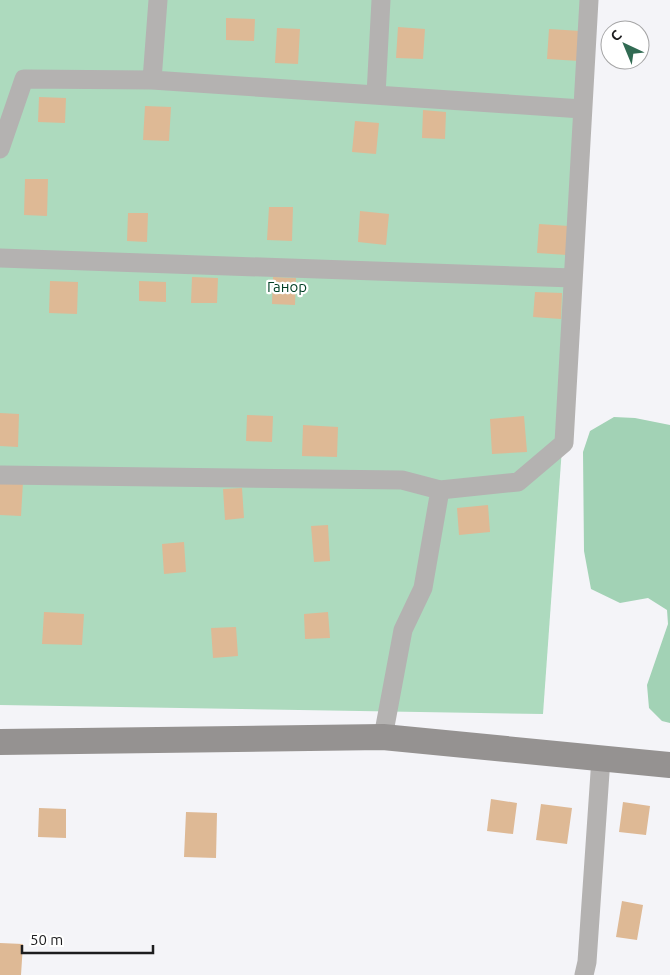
<svg xmlns="http://www.w3.org/2000/svg" width="670" height="975" viewBox="0 0 670 975" font-family="Ubuntu,sans-serif">
  <style>
    .green { fill: #addabe }
    .forest { fill: #a2d2b5 }
    .building { fill: #deb995 }
    .lines { fill: none; stroke-linecap: round; stroke-linejoin: round }
    .street { stroke: #b4b2b1; stroke-width: 19 }
    .secondary { stroke: #959291; stroke-width: 26 }
    .labels { text-anchor: middle; stroke-width: 4.5; stroke-linejoin: round; paint-order: stroke }
    .park-label { font-size: 15px; fill: #013f24; stroke: #fff }
  </style>
  <rect width="100%" height="100%" fill="#f4f4f8"/>
  <path class="green" d="M0 0H594L543 714 0 705Z"/>
  <path class="forest" d="M614 417 635 418 670 425V723L662 721 649 708 647 685 668 624 667 610 648 598 620 603 591 589 584 551 583 452 590 431Z"/>
  <path class="building" d="M226 18 255 19 254 41 226 40Z
    M398 27 425 29 423 59 396 58Z
    M277 28 300 29 298 64 275 63Z
    M549 29 581 31 579 61 547 59Z
    M39 97 66 98 65 123 38 122Z
    M145 106 171 107 169 141 143 140Z
    M423 110 446 112 445 139 422 138Z
    M355 121 379 123 376 154 352 152Z
    M25 179H48L47 216 24 215Z
    M269 207H293L292 241 267 240Z
    M360 211 389 214 386 245 358 242Z
    M128 213H148L147 242 127 241Z
    M539 224 569 226 567 255 537 253Z
    M192 277 218 278 217 303H191Z
    M273 277 296 278 295 305 272 304Z
    M50 281 78 282 77 314 49 313Z
    M139 281 166 282V302L139 301Z
    M535 292 562 293 561 319 533 317Z
    M0 413 19 414 18 447 0 446Z
    M247 415 273 416 272 442 246 441Z
    M524 416 527 452 492 454 490 419Z
    M303 425 338 427 337 457 302 456Z
    M0 481 23 482 21 516 0 515Z
    M242 488 244 518 225 520 223 489Z
    M488 505 490 532 459 535 457 508Z
    M328 525 330 561 314 562 311 526Z
    M184 542 186 572 164 574 162 544Z
    M44 612 84 614 82 645 42 644Z
    M328 612 330 638 305 639 304 614Z
    M236 627 238 656 213 658 211 628Z
    M491 799 517 803 513 834 487 831Z
    M623 802 650 806 646 835 619 832Z
    M541 804 572 808 567 844 536 840Z
    M39 808 66 809V838L38 837Z
    M186 812 217 813 216 858 184 857Z
    M622 901 643 905 637 940 616 937Z
    M0 943 23 944 21 975H0Z"/>
  <g class="lines">
    <path class="street" d="M152 80 582 109
      M376 95 381 0
      M0 149 24 79 152 80 158 0
      M0 258 573 278
      M0 475 402 480 440 490
      M383 737 403 630 423 588 440 490 518 482 564 443 589 0
      M584 975 587 962 601 758"/>
    <path class="secondary" d="M0 742 383 737 670 765"/>
  </g>
  <g class="labels">
    <g class="park-label">
      <text x="287" y="292">Ганор</text>
    </g>
  </g>
  <g transform="translate(625 45) rotate(316)"><circle r="24" fill="#ffffff" stroke="#a4a4a5"/>
  <path d="M0-4L9 19L0 12L-9 19Z" fill="#316b53"/>
  <text y="-8" font-size="14" font-weight="bold" text-anchor="middle" fill="#1c1c1e">С</text>
  </g>
  <path d="M22 945v8h131v-8" fill="none" stroke="#1c1c1e" stroke-width="2.5"/>
  <text x="30" y="945" font-size="15" fill="#1c1c1e" stroke="#ffffff" stroke-width="4" paint-order="stroke">50 m</text>
</svg>
